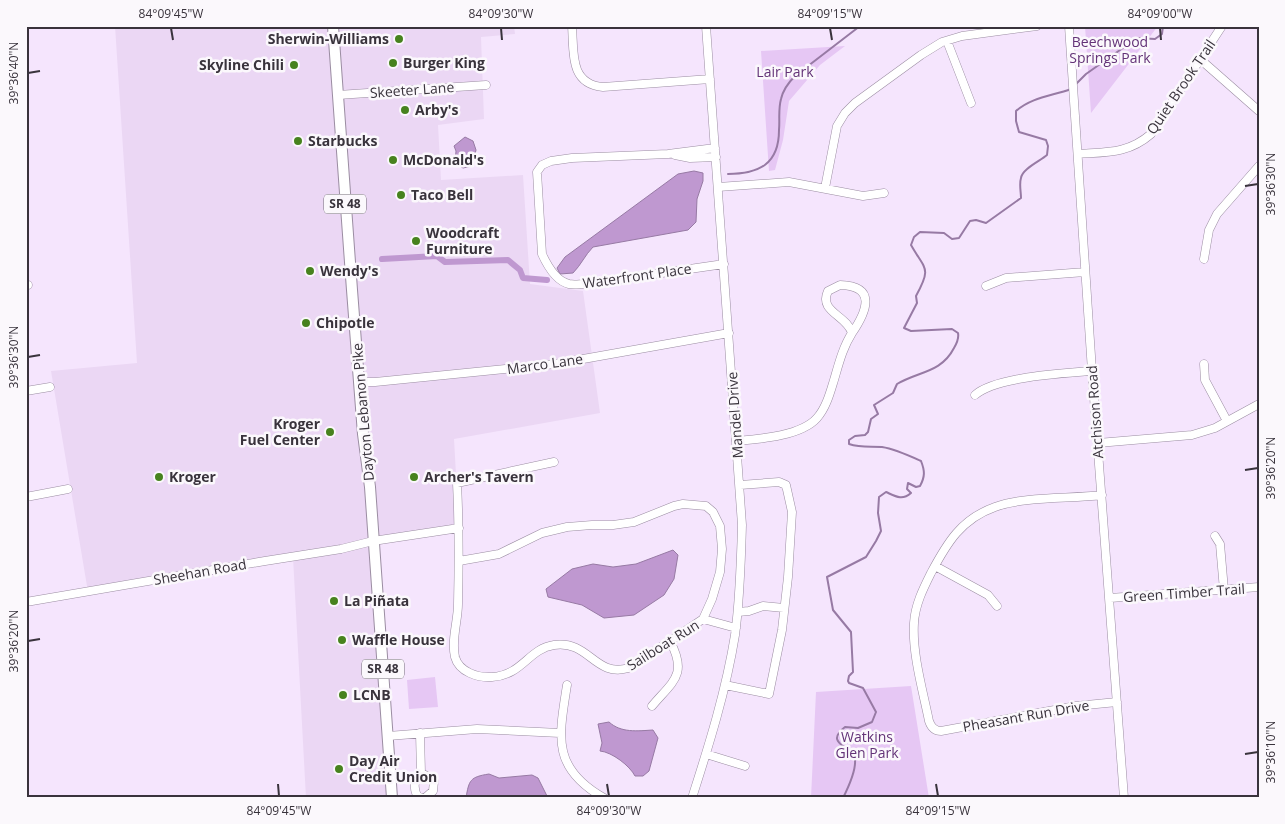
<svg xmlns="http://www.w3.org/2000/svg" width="1285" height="824" viewBox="0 0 1285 824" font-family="'Open Sans',sans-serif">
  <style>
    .built { fill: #ebd7f4 }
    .green { fill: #e6c7f4 }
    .water { fill: #bf98d0; stroke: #977aa4 }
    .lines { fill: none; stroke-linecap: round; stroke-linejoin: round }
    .stream { stroke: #977aa4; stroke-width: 2 }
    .canal { stroke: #bf98d0; stroke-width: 6 }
    .minor-casing { stroke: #9b8da2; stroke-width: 9 }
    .major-casing { stroke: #9b8da2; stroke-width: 12 }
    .minor { stroke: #fff; stroke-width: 8 }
    .major { stroke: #fff; stroke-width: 10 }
    .ticks { fill: none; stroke: #39333c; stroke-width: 2 }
    .poi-dot { fill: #47821e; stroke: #fbf8fc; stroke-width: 2 }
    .labels { text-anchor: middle; stroke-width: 5; stroke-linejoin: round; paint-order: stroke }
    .shield { fill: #fbf8fc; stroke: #736e76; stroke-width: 1 }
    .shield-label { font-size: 12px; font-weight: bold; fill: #39333c }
    .poi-label { font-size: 14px; font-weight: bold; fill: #39333c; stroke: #fbf8fc; text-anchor: start }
    .park-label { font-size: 14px; fill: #633277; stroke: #fbf8fc }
    .street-label { font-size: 14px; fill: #39333c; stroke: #fbf8fc }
    .neatline { fill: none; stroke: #39333c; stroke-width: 2 }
    .ticks-label { font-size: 12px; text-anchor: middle; fill: #39333c }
  </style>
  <rect width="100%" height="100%" fill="#f5e5fd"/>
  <path class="built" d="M115 26H514L515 34 481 37 484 119 438 125 441 180 523 175 530 284 583 291 600 413 454 439 459 528 373 541 393 798H306L293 557 88 592 51 371 137 363Z"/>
  <path class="green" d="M1085 26H1158L1091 113Z
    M845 46 820 65 789 101 783 140 775 170 769 171 761 51Z
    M435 677 438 707 409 709 407 680Z
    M911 686 929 798H811L816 692Z"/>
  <path class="water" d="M465 137 473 141 476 150 472 166 463 168 455 163 456 151 454 146Z
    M694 171 703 173V181L697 199 696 222 688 230 593 247C585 255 581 265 573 273L560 274 557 268 565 257 678 174Z
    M673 550 678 555 674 579 664 595 634 615 604 618 582 605 548 597 546 589 572 569 593 564 613 567 636 564Z
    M609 722C621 733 637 731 653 730L658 738 649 771 643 776H635C630 766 612 752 600 751L602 743 598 724Z
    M489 774 499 778 532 775 538 778 548 798H466C469 780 470 777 489 774Z"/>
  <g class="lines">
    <path class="stream" d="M1076 84 1086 74 1137 38 1155 39 1162 34 1163 26
      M728 174C759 174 779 164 779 130 780 120 778 110 781 99 783 90 788 83 795 76L860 26
      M843 798C848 788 856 771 855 760 853 746 823 744 845 727L858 728 872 722 876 712 863 688 849 683 848 681 849 676 853 672 851 632 833 610 827 577 866 557 876 541 881 531 878 513 879 497 886 492C895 496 902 501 911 493L907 489 908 483 916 487 920 486C925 477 925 471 921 461 910 456 895 449 882 447 871 446 861 448 849 444V440L855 436 865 435 868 432 871 419 878 414 874 405 893 393 897 384C919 371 941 373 954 348 957 343 959 338 958 333L952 329 911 331 904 328 917 303 916 296C932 267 925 270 911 245L914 237 920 232 944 233 952 239 959 238 970 221 976 220 986 223 1021 198C1021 192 1019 184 1021 178 1022 169 1040 161 1047 155L1048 146 1046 140 1019 132 1016 121V111C1032 97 1052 96 1071 89"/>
    <path class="canal" d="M382 259 437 256 445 262 508 260 520 270 523 278 547 280"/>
    <g class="minor-casing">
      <path id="minor" d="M572 26C574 52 569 84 603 87L710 79
        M1069 26 1092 371 1124 798
        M947 41 971 103
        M1201 60 1259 111
        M338 95 486 85
        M715 148 668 154 572 158 551 161 542 165 537 172 542 254C547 265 556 281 569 284 574 285 580 284 586 284L724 264
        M1078 154C1106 152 1128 154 1151 134L1222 26
        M675 155 690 158 716 157
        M718 187 789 182 863 196 884 193
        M825 188 837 126 845 113 855 103 921 55 942 42 962 36 1037 26
        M1204 259 1209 230 1217 214 1259 166
        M26 285H28
        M840 285C877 286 867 311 852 333 847 315 818 312 828 291Z
        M986 286 1006 278 1085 272
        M1204 364 1205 380 1227 421
        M359 382H375L555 364 729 333
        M26 391 50 387
        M975 395C995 377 1064 373 1092 371
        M737 441C760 439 801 436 817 418 826 408 830 393 834 380 839 363 843 347 852 333
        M1098 443 1192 435 1215 428 1259 404
        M1102 495C1069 499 1025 496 995 507 961 519 947 543 931 573 923 589 915 605 914 623 912 654 923 691 929 721 931 727 934 731 941 731L1076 706 1117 702
        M26 497 68 489
        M1215 536 1220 544 1224 590
        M459 561 499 554 542 533 567 527 592 525H613L634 522 674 506 683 504 706 506 713 512 720 526 722 549 720 572 712 599 703 619 629 668C594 678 590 640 554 645 528 649 523 675 492 677 478 678 459 672 455 657 451 640 458 621 458 604 459 563 459 523 457 483L554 462
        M935 566 988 595 997 606
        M1110 598 1259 587
        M26 602 265 561 341 549 373 541 459 528
        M738 612 749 611 763 606 784 608
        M703 619 736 628
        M567 685C559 736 551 768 604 798
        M725 685 769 694 782 630 788 577 792 512 786 485 779 482 740 485
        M652 706C673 681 688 675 670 641
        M420 733 421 773C414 781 413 786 417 796L423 798
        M388 736 477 729 560 733
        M706 754 745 766
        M421 773 429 777 434 781 433 791 425 798
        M692 798C709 745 726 691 735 635 740 599 741 562 742 525L706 26"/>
    </g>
    <g class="major-casing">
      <path id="major" d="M333 26 352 290 363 434 370 487 392 798"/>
    </g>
    <use href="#minor" class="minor"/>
    <use href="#major" class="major"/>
  </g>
  <path class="ticks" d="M171 28 173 40M501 28 502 40M830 28 832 40M1160 28 1161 40M28 73 40 71M1245 186 1258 184M28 357 40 355M1245 470 1258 468M28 641 40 639M1245 754 1258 752M278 784 279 796M607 784 609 796M936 784 938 796"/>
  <g class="poi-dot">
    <circle cx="399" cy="39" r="5"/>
    <circle cx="393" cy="63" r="5"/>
    <circle cx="294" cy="65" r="5"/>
    <circle cx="405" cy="110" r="5"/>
    <circle cx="298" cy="141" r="5"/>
    <circle cx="393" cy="160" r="5"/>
    <circle cx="401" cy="195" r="5"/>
    <circle cx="416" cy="241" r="5"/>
    <circle cx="310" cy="271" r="5"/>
    <circle cx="306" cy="323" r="5"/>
    <circle cx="330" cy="432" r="5"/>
    <circle cx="159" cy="477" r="5"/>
    <circle cx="414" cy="477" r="5"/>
    <circle cx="334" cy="601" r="5"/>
    <circle cx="342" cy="640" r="5"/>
    <circle cx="343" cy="695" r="5"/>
    <circle cx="339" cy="769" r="5"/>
  </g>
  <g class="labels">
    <g class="shield">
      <rect x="324" y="194.5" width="42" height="19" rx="4"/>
      <rect x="362" y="659.5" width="42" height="19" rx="4"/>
    </g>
    <g class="shield-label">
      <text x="345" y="208">SR 48</text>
      <text x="383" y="673">SR 48</text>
    </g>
    <g class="poi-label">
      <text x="389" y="44" text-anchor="end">Sherwin-Williams</text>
      <text x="403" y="68">Burger King</text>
      <text x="284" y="70" text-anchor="end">Skyline Chili</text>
      <text x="415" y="115">Arby's</text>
      <text x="308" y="146">Starbucks</text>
      <text x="403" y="165">McDonald's</text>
      <text x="411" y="200">Taco Bell</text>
      <text x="426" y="238">Woodcraft<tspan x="426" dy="16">Furniture</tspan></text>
      <text x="320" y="276">Wendy's</text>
      <text x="316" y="328">Chipotle</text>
      <text x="320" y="429" text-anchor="end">Kroger<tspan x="320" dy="16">Fuel Center</tspan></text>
      <text x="169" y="482">Kroger</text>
      <text x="424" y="482">Archer's Tavern</text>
      <text x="344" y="606">La Piñata</text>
      <text x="352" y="645">Waffle House</text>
      <text x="353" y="700">LCNB</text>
      <text x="349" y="766">Day Air<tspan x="349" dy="16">Credit Union</tspan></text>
    </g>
    <g class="park-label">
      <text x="1110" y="47">Beechwood<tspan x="1110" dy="16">Springs Park</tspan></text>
      <text x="785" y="77">Lair Park</text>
      <text x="867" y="742">Watkins<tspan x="867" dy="16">Glen Park</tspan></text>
    </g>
    <g class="street-label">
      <text transform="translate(1181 87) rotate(-56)" y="5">Quiet Brook Trail</text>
      <text transform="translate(412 90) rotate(-4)" y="5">Skeeter Lane</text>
      <text transform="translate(637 276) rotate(-8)" y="5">Waterfront Place</text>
      <text transform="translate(545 364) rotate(-8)" y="5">Marco Lane</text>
      <text transform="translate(363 412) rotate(-95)" y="5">Dayton Lebanon Pike</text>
      <text transform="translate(1095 412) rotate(-94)" y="5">Atchison Road</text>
      <text transform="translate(735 415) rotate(-94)" y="5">Mandel Drive</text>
      <text transform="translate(200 572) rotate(-10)" y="5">Sheehan Road</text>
      <text transform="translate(1184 593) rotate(-4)" y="5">Green Timber Trail</text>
      <text transform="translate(663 645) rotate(-32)" y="5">Sailboat Run</text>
      <text transform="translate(1026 716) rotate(-10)" y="5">Pheasant Run Drive</text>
    </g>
  </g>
  <rect width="1285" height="824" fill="none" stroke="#fbf8fc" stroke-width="55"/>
  <rect x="28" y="28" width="1230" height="768" class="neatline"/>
  <g class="ticks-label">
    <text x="171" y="18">84°09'45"W</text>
    <text x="501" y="18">84°09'30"W</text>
    <text x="830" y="18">84°09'15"W</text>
    <text x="1160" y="18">84°09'00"W</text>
    <text transform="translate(14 73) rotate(-90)" y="4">39°36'40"N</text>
    <text transform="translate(1271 184) rotate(-90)" y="4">39°36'30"N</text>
    <text transform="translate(14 357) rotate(-90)" y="4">39°36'30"N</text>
    <text transform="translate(1271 468) rotate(-90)" y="4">39°36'20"N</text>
    <text transform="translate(14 641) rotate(-90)" y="4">39°36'20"N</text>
    <text transform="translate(1271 752) rotate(-90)" y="4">39°36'10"N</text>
    <text x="279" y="815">84°09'45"W</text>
    <text x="609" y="815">84°09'30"W</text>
    <text x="938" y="815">84°09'15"W</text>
  </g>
</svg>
